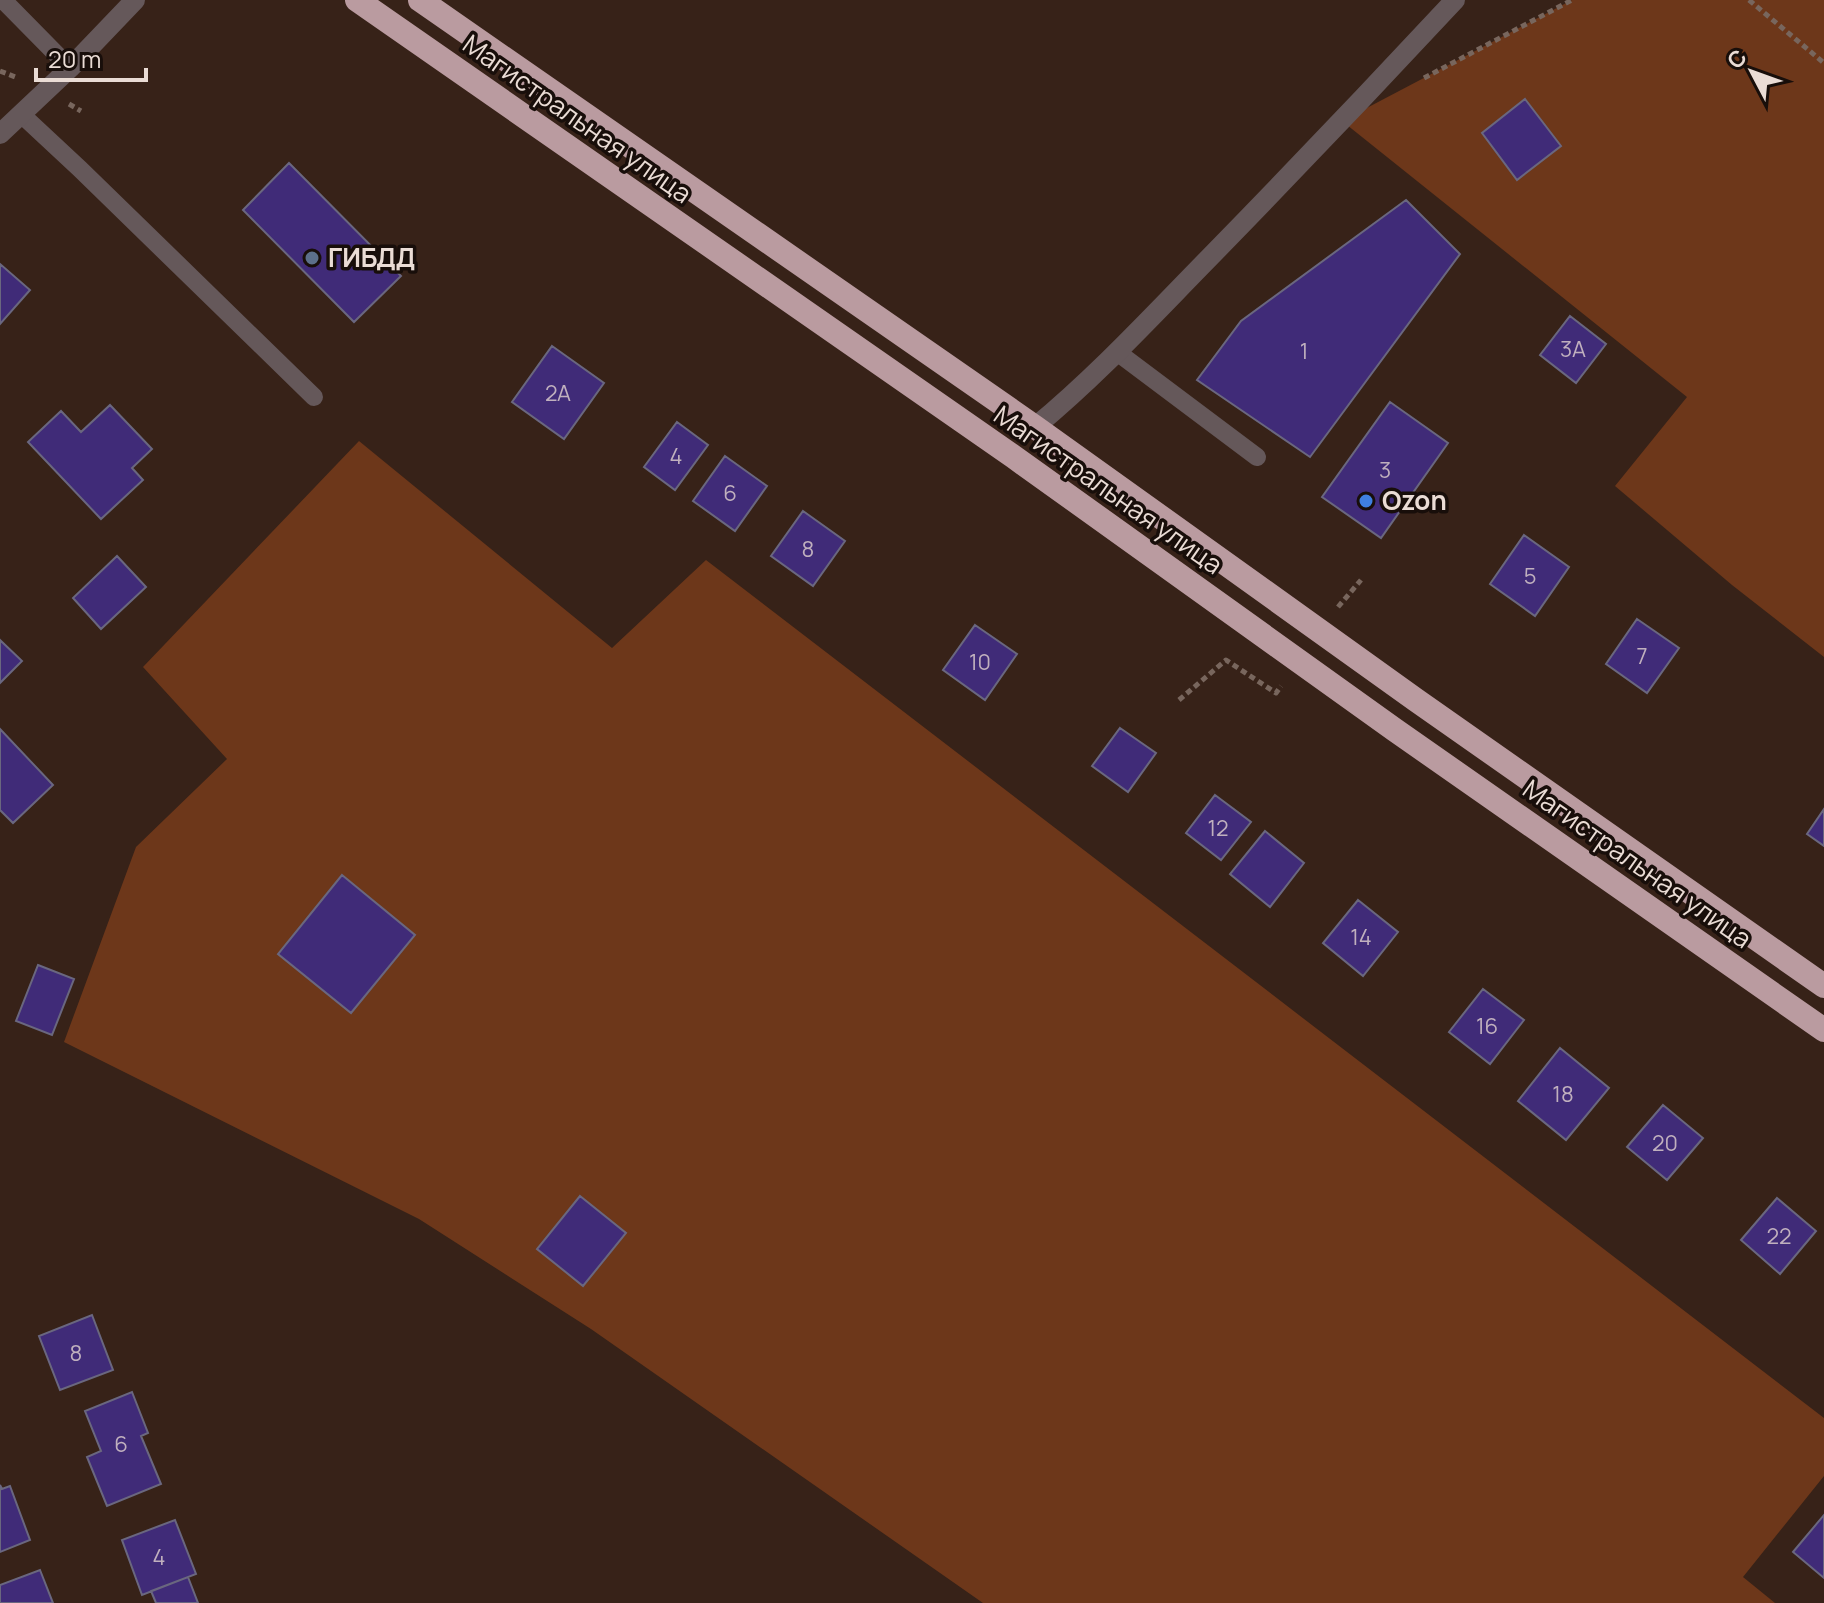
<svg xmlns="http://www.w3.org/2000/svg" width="1824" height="1603" viewBox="0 0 1824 1603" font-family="Manrope,sans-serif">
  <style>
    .green { fill: #6d371a }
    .building { fill: #402b78; stroke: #6a677f; stroke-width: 2 }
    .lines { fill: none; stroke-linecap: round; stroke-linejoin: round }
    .path { stroke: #78665d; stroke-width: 5; stroke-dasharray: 6 4; stroke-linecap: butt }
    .lane { stroke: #65585a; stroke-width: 18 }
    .street { stroke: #65585a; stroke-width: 20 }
    .highway { stroke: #ba9ba0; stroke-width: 24 }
    .service-dot { fill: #5c6f8a; stroke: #180e0a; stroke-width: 3 }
    .shop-dot { fill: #3f7fe0; stroke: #180e0a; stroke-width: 3 }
    .labels { text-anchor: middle; stroke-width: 7; stroke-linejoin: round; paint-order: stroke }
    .number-label { font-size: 22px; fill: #c0b0be }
    .street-label { font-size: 26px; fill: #eadcd5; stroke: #180e0a }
    .poi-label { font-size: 26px; font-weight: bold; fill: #eadcd5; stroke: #180e0a; text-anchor: start }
  </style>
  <rect width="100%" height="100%" fill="#372218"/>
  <path class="green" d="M1572 0H1824V657L1732 585 1615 486 1687 397 1342 121Z
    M359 441 612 648 706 560 1824 1418V1476L1743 1577 1775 1603H983L591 1329 419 1219 64 1042 136 847 227 759 143 667Z"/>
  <path class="building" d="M1525 99 1561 146 1517 180 1482 133Z
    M289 163 401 276 354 322 243 210Z
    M1406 200 1460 254 1310 457 1197 380 1241 321Z
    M0 264 30 290 0 324Z
    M1570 316 1606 344 1576 383 1540 355Z
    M552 346 604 383 564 439 512 402Z
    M1390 402 1448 443 1381 538 1322 497Z
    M110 405 152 449 132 468 143 480 101 519 28 442 61 411 81 432Z
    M677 422 708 445 675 490 644 467Z
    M725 456 767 486 735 531 693 501Z
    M803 511 845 541 813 586 771 556Z
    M1524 535 1569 567 1535 616 1490 584Z
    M117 556 146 587 101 629 73 598Z
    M1637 619 1679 648 1647 693 1606 664Z
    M975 625 1017 654 985 700 943 670Z
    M0 640 22 661 0 683Z
    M1120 728 1156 753 1128 792 1092 766Z
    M0 729 53 785 13 823 0 810Z
    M1215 795 1251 822 1221 860 1186 833Z
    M1824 809V846L1807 834Z
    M1265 831 1304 863 1270 907 1230 874Z
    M342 875 415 935 351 1013 278 954Z
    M1358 900 1398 932 1363 976 1323 943Z
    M38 965 74 979 52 1035 16 1021Z
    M1483 989 1524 1020 1490 1064 1449 1032Z
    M1560 1048 1609 1088 1566 1140 1518 1101Z
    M1663 1105 1703 1138 1667 1180 1627 1147Z
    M580 1196 626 1233 583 1286 537 1249Z
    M1777 1198 1816 1231 1780 1274 1741 1240Z
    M92 1315 113 1370 60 1390 39 1336Z
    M132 1392 148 1433 141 1436 161 1484 107 1506 87 1457 101 1451 85 1411Z
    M0 1485 2 1489 10 1486 30 1540 0 1552Z
    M1824 1515V1578L1793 1552Z
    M175 1520 196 1574 142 1595 122 1540Z
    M40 1570 53 1603H0V1585Z
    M188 1577 198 1603H156L151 1591Z"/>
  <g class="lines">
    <path class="path" d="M1749 0 1824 63
      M0 71 18 78
      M1424 78 1572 0
      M69 104 81 111
      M1338 607 1361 580
      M1179 700 1226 660 1276 693 1281 686"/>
    <path class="lane" d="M3 0 70 68
      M21 114 80 169 314 397
      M1117 352 1257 457"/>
    <path class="street" d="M0 134 70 68 135 0
      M1035 427C1098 375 1153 315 1210 257 1293 172 1374 87 1455 0"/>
    <path class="highway" d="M357 0 1014 457 1395 730 1824 1030
      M420 0 1035 427 1416 700 1824 986"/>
  </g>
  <circle class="service-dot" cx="312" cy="258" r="8"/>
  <circle class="shop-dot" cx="1366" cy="501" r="8"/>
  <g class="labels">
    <g class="number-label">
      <text x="1573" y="357">3А</text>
      <text x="1304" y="359">1</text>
      <text x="558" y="401">2А</text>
      <text x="676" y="464">4</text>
      <text x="1385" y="478">3</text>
      <text x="730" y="501">6</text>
      <text x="808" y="557">8</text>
      <text x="1530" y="584">5</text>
      <text x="1642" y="664">7</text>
      <text x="980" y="670">10</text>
      <text x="1218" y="836">12</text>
      <text x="1361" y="945">14</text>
      <text x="1487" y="1034">16</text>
      <text x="1563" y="1102">18</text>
      <text x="1665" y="1151">20</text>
      <text x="1779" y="1244">22</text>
      <text x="76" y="1361">8</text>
      <text x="121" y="1452">6</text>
      <text x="159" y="1565">4</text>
    </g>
    <g class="street-label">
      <text transform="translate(577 119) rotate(35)" y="9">Магистральная улица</text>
      <text transform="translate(1108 490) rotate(35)" y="9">Магистральная улица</text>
      <text transform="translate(1637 864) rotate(35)" y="9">Магистральная улица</text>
    </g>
    <g class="poi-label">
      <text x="328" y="267">ГИБДД</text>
      <text x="1382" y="510">Ozon</text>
    </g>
  </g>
  <g transform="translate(1752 72) rotate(311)" stroke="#180e0a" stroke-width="6" paint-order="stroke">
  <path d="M0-6L14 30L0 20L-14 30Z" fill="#eadcd5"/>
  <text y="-12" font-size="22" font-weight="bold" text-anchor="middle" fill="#eadcd5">С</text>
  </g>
  <path d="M36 68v12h110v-12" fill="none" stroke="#eadcd5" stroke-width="4"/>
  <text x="48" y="68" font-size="24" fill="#eadcd5" stroke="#180e0a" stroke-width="6" paint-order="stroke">20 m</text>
</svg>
